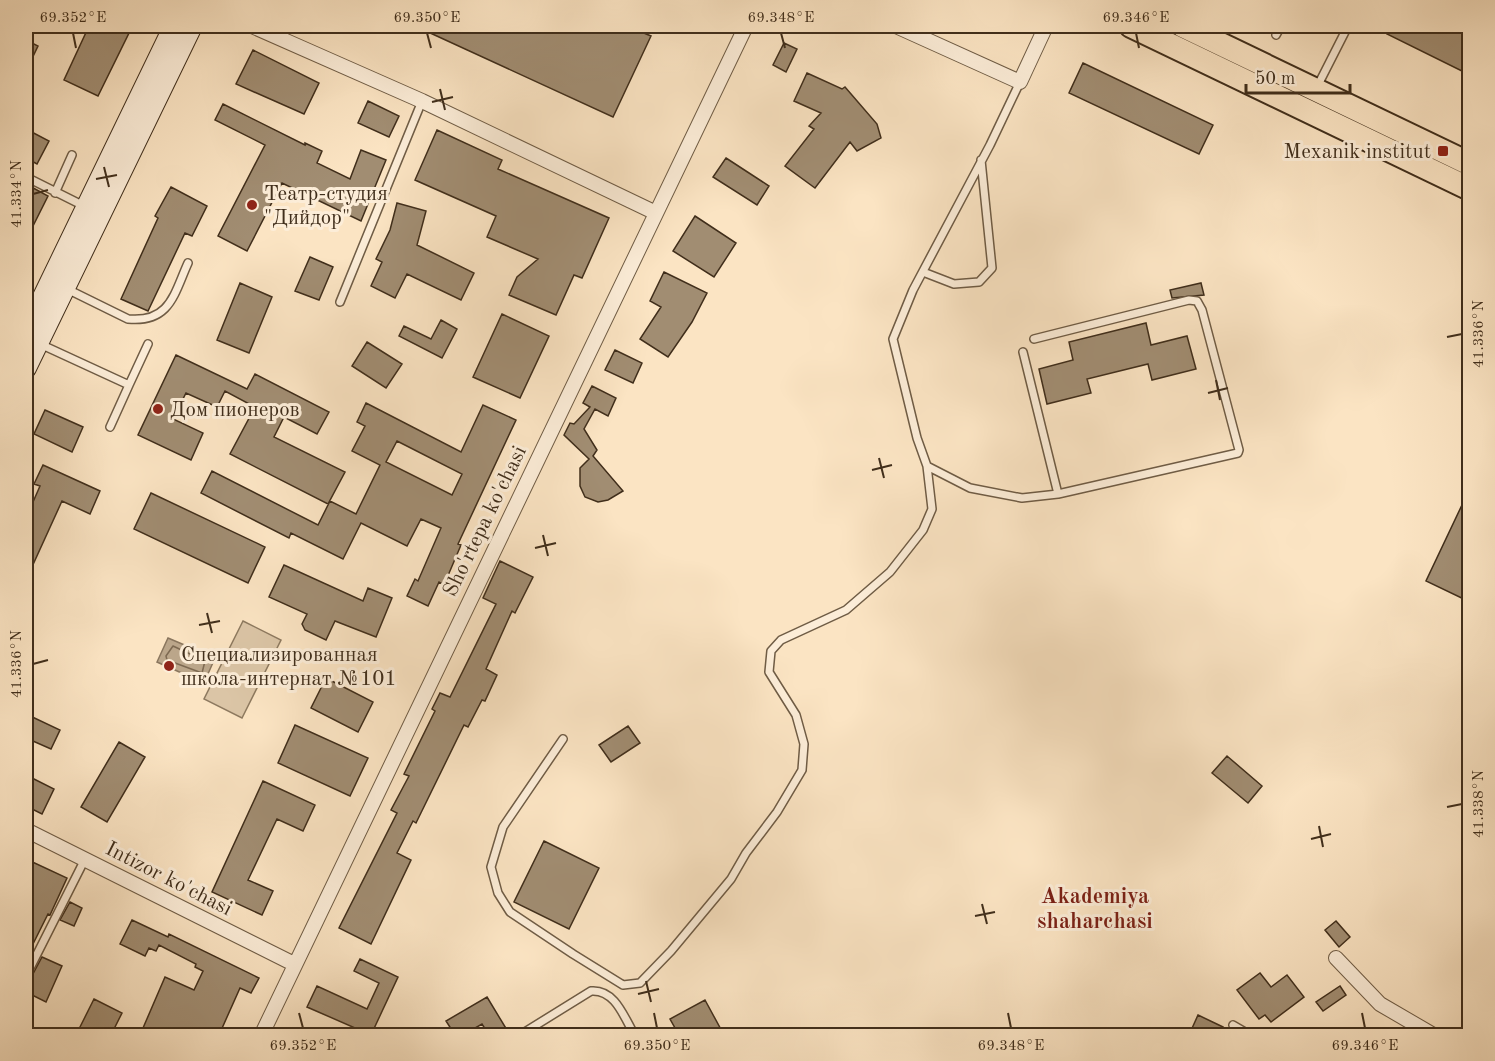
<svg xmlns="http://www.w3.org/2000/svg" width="1495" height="1061" viewBox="0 0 1495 1061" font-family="'Old Standard TT',serif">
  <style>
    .green { fill: #dbc5a6; stroke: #8e7a60; stroke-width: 1.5 }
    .water { fill: #bba68a; stroke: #8a765e; stroke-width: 1.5 }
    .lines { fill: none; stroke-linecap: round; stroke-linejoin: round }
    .shore { stroke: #7e6a52; stroke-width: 1.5 }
    .building { fill: #a18d72; stroke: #402e1b; stroke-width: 1.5; fill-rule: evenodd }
    .lane-casing { stroke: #6f5c45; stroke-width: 10 }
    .street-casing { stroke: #6f5c45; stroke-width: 16 }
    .secondary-casing { stroke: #402e1b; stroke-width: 22 }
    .primary-casing { stroke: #402e1b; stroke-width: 26 }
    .lane { stroke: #fcedd8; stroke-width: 7 }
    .street { stroke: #fcedd8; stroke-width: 14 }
    .secondary { stroke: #fcedd8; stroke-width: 20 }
    .primary { stroke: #fbe4c3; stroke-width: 22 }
    .ticks { fill: none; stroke: #402e1b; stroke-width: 2 }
    .poi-dot { fill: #8f2418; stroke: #fcedd8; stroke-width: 2 }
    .labels { text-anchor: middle; stroke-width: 6; stroke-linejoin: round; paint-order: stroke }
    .poi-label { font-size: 21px; fill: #402e1b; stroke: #fcedd8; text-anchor: start }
    .street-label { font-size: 21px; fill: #402e1b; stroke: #fcedd8 }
    .neighbourhood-label { font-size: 22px; font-weight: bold; fill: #7a1f14; stroke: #fcedd8 }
    .neatline { fill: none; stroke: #402e1b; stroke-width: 2 }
    .ticks-label { font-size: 15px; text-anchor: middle; fill: #402e1b }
  </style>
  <rect width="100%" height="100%" fill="#fbe4c3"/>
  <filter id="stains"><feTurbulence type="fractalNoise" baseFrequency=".00333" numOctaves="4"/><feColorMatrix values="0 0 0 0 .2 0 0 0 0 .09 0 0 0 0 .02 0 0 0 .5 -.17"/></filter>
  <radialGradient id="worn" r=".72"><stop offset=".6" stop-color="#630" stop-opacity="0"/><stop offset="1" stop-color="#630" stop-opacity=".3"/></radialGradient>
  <path class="green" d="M243 621 281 640 242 718 204 699Z"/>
  <path class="water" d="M168 638 215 658 204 683 157 662Z"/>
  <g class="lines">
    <path class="shore" d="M173 646 205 661 202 673 167 660 166 656Z"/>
  </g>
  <path class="building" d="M89 26H114L129 33 98 96 64 80Z
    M415 26H627L651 36 613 117Z
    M1392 26H1470V75L1387 34Z
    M26 40 38 46 26 71Z
    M784 43 797 49 786 72 773 65Z
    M253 50 319 83 304 114 236 84Z
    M1083 63 1213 125 1199 154 1069 93Z
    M807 73 842 89 845 87 877 124 881 138 857 151 850 142 815 188 785 166 814 129 809 126 821 113 794 101Z
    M368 101 399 116 389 137 358 123Z
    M223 104 305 145V143L322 151 317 163 350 179 361 150 386 160 361 221 282 183 247 251 218 236 265 145 215 120Z
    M26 129 49 141 37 164 26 158Z
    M437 130 502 160 498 169 609 218 582 278 574 275 556 315 509 295 517 277 538 259 487 237 496 216 415 180Z
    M726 158 769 186 757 205 713 177Z
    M26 184 48 196 26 240Z
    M171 187 207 206 192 236 185 233 148 311 121 299 158 218 155 216Z
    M397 203 426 211 417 245 474 273 461 300 407 274 395 298 371 286 382 262 376 259 390 230Z
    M695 216 736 243 714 277 673 251Z
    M310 257 333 267 319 300 295 291Z
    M664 272 707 293 692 322 668 357 640 339 661 307 650 301Z
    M240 283 272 297 249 353 217 340Z
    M1201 283 1204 295 1172 298 1170 290Z
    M502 314 549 336 520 398 473 377Z
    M441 320 457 329 442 358 399 336 404 326 431 339Z
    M1146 323 1151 345 1187 336 1196 369 1152 380 1148 364 1087 379 1091 393 1047 404 1039 369 1073 360 1069 342Z
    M367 342 402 364 386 388 352 366Z
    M615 350 642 363 633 383 605 370Z
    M176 355 247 389 255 374 329 412 317 434 284 417 274 437 345 472 328 504 230 454 255 407 225 391 217 407 186 393 173 419 203 433 191 460 138 435Z
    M592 386 616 398 608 416 595 409 584 429 597 450 593 456 623 491 608 500 598 502 585 497 580 486V468L589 459 564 435 570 423 574 424 590 407 583 403Z
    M366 403 461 452 483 405 516 420 458 544 461 545 444 585 439 582 428 606 407 596 415 579 418 581 441 528 421 519 407 546 361 523 343 559 291 533 289 538 201 493 212 471 318 525 330 501 356 514 380 465 352 451 365 426 357 422ZM397 441 462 474 452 495 386 462Z
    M45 410 83 427 72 452 34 434Z
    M43 465 100 491 90 514 62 501 26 580V518L40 486 34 484Z
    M1470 488V602L1426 581Z
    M151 493 265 547 248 583 134 529Z
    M500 561 533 577 515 613 512 611 486 669 497 675 485 701 482 700 468 727 464 725 416 823 413 821 397 853 411 860 371 944 339 928 397 813 391 810 409 776 404 774 435 711 432 709 440 693 450 697 496 604 483 598Z
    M284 565 363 601 368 588 392 598 376 637 335 621 326 640 305 630 302 624 307 614 269 597Z
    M326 678 373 702 358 732 311 708Z
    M26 714 60 730 51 749 26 738Z
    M295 725 368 758 350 796 278 763Z
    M628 726 640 743 611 762 599 745Z
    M119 742 145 757 107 822 81 807Z
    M1227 756 1262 786 1248 803 1212 773Z
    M32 778 54 789 42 814 26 806V790Z
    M263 781 315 805 303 831 277 819 248 880 273 891 262 915 212 892Z
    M544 841 599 868 569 929 514 902Z
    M26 859 67 878 50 915 48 914 26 958V910L32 894 26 891Z
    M70 902 82 908 74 926 60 920Z
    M132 920 168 937 169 934 259 978 251 993 240 988 219 1035H140L165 977 194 990 203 971 195 967 196 964 159 945 156 951 149 948 145 956 120 944Z
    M1336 921 1350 937 1339 947 1325 930Z
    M42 957 62 966 46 1002 26 992V987Z
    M360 959 398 977 371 1035 307 1007 317 986 367 1009 379 983 354 971Z
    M1260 973 1271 987 1287 975 1304 997 1271 1022 1265 1015 1259 1019 1237 990Z
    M1340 986 1346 995 1323 1011 1316 1002Z
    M487 997 510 1035H489L482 1024 463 1035H455L446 1021Z
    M94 999 122 1013 111 1035H76Z
    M705 1000 724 1035H679L670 1019Z
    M1198 1015 1223 1027 1220 1035H1189Z"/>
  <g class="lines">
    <g class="lane-casing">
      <path id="lane" d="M1276 35 1281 26
        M1020 82 990 145 913 290 893 339 917 438 927 466 970 488 1022 498 1058 494 1238 453 1239 450 1202 310 1197 301 1189 300 1034 339
        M1317 87 1348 26
        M26 177 84 206
        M55 193 72 155
        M923 272 954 284 979 282 992 268 981 160
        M67 289 128 319C170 323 174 294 188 263
        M340 302 422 101
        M40 344 129 385 110 427
        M1023 352 1058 494
        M129 385 148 344
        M563 739 503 827 491 867 498 893 510 912 573 954 623 985 640 983 671 951 731 879 746 853 777 812 802 770 804 744 796 715 769 672 771 651 781 640 846 610 890 572 923 530 932 509 927 466
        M26 976 85 859
        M1233 1025 1252 1036
        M520 1035 591 991C615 989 624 1017 635 1036"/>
    </g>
    <g class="street-casing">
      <path id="street" d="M252 26 422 101 656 213
        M896 26 1020 82 1046 26
        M26 830 294 964
        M1336 958 1380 1004 1435 1036
        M261 1036 746 26"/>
    </g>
    <g class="secondary-casing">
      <path id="secondary" d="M26 332 174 26
        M26 368 192 26"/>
    </g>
    <g class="primary-casing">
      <path id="primary" d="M1131 26 1470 189
        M1183 26 1470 164"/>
    </g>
    <use href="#lane" class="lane"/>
    <use href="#street" class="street"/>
    <use href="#secondary" class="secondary"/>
    <use href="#primary" class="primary"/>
  </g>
  <path class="ticks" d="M73 33 76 48M427 33 431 48M781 33 785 48M1136 33 1139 48M440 89 445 110M432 102 453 97M104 167 109 187M96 179 117 175M33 194 48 190M1447 337 1462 334M1216 380 1220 400M1208 393 1228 388M879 458 884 478M872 470 892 465M543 535 548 556M535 548 556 543M207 613 212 633M199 625 220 621M33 664 48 660M1447 807 1462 804M1319 826 1323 847M1311 839 1331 834M982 904 987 924M975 916 995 912M646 981 651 1002M638 994 659 989M299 1013 303 1028M654 1013 657 1028M1008 1013 1011 1028M1362 1013 1365 1028"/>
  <g class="poi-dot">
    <rect x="1437" y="145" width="12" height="12" rx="3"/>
    <circle cx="252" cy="205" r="6"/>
    <circle cx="158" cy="409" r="6"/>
    <circle cx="169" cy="666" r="6"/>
  </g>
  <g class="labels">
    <g class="poi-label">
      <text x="1431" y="158" text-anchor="end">Mexanik institut</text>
      <text x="264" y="200">Театр-студия<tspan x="264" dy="24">"Дийдор"</tspan></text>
      <text x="170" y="416">Дом пионеров</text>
      <text x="181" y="661">Специализированная<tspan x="181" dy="24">школа-интернат №101</tspan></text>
    </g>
    <g class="street-label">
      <text transform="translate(484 521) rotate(-64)" y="7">Sho'rtepa ko'chasi</text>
      <text transform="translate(169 878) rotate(27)" y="7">Intizor ko'chasi</text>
    </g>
    <g class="neighbourhood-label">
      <text x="1095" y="903">Akademiya<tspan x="1095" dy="25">shaharchasi</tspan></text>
    </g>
  </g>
  <rect width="1495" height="1061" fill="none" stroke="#fbe4c3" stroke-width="66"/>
  <path d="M1246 84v9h104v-9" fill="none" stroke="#402e1b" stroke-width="3"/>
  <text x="1255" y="84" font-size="18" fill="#402e1b" stroke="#fcedd8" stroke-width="4.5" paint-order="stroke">50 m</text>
  <rect x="33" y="33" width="1429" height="995" class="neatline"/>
  <g class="ticks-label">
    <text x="73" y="22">69.352°E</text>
    <text x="427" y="22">69.350°E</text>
    <text x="781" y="22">69.348°E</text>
    <text x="1136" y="22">69.346°E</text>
    <text transform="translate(16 194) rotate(-90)" y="5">41.334°N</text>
    <text transform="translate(1478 334) rotate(-90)" y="5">41.336°N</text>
    <text transform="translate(16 664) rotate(-90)" y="5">41.336°N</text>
    <text transform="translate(1478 804) rotate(-90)" y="5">41.338°N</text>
    <text x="303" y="1050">69.352°E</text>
    <text x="657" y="1050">69.350°E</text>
    <text x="1011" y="1050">69.348°E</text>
    <text x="1365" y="1050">69.346°E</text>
  </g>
  <rect width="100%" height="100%" filter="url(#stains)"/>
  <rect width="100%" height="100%" fill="url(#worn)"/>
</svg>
